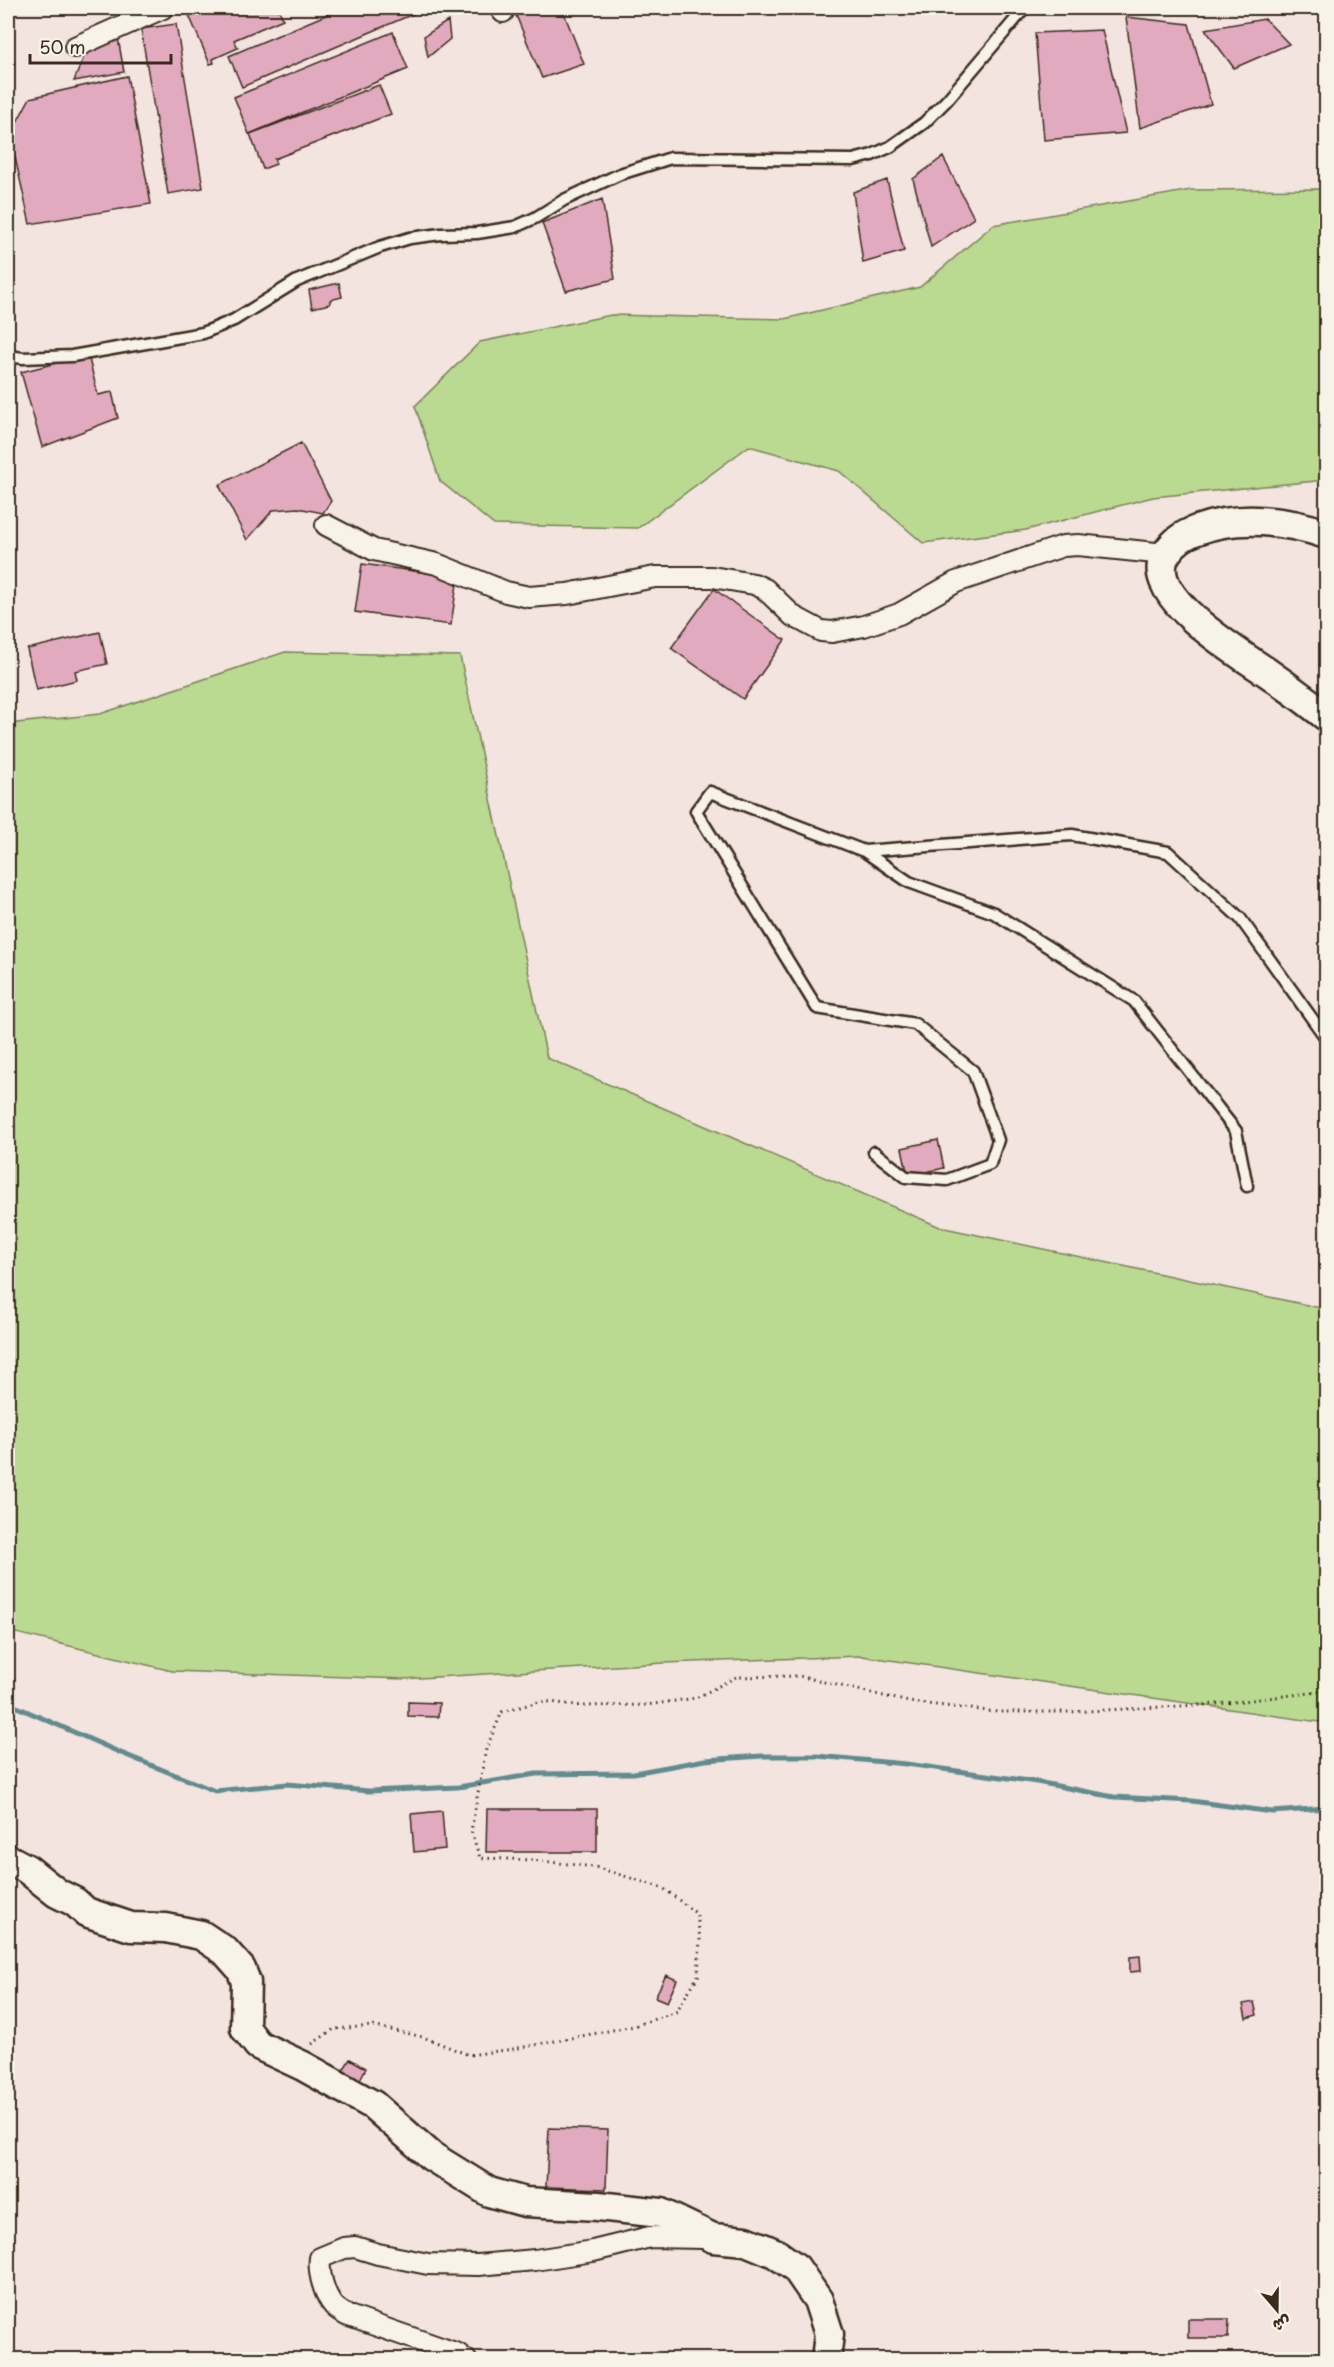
<svg xmlns="http://www.w3.org/2000/svg" width="1334" height="2367" viewBox="0 0 1334 2367" font-family="'Playpen Sans','Playpen Sans Arabic',sans-serif">
  <style>
    .green { fill: #bad991; stroke: #7a8258; stroke-width: 1.5 }
    .lines { fill: none; stroke-linecap: round; stroke-linejoin: round }
    .stream { stroke: #628b8e; stroke-width: 5 }
    .building { fill: #e2aabe; stroke: #3b2a1e; stroke-width: 1.5 }
    .lane-casing { stroke: #3b2a1e; stroke-width: 15 }
    .street-casing { stroke: #3b2a1e; stroke-width: 24 }
    .secondary-casing { stroke: #3b2a1e; stroke-width: 33 }
    .path { stroke: #3b2a1e; stroke-width: 3; stroke-dasharray: 1.5 4.5; stroke-linecap: butt }
    .lane { stroke: #f7f3e8; stroke-width: 10 }
    .street { stroke: #f7f3e8; stroke-width: 20 }
    .secondary { stroke: #f7f3e8; stroke-width: 28 }
  </style>
  <rect width="100%" height="100%" fill="#f3e4e0"/>
  <filter id="ink" filterUnits="userSpaceOnUse"><feTurbulence type="fractalNoise" baseFrequency=".0167" numOctaves="2"/><feDisplacementMap in="SourceGraphic" scale="12" xChannelSelector="R" yChannelSelector="G"/><feConvolveMatrix kernelMatrix="1 2 1 2 8 2 1 2 1" color-interpolation-filters="sRGB"/></filter>
  <g filter="url(#ink)">
    <path class="green" d="M1326 189V480L1153 497 1026 530 923 543 839 471 749 446 638 528 494 525 440 481 415 406 480 342 611 315 784 319 920 287 993 225 1191 190Z
      M285 652 460 656 547 1058 940 1227 1326 1309V1723L862 1656 664 1663 404 1679 172 1671 8 1631V724L100 714Z"/>
    <g class="lines">
      <path class="stream" d="M8 1703 121 1753 215 1791 287 1784 369 1791 458 1787 536 1774 634 1773 705 1760 762 1756H817L906 1764 1037 1782 1114 1797 1192 1801 1272 1812 1326 1808"/>
    </g>
    <path class="building" d="M186 8H278L283 19 234 40 238 48 213 59 214 63 210 64Z
      M342 8H427L242 87 229 56Z
      M513 8H562L584 64 542 78Z
      M1126 17 1189 24 1211 104 1140 128Z
      M1265 19 1289 44 1234 68 1205 29Z
      M448 21 450 39 428 57 424 36Z
      M176 24 203 188 168 194 141 29Z
      M1102 30 1126 133 1044 140 1035 33Z
      M393 32 408 69 249 134 234 97Z
      M118 38 124 72 74 81 87 49Z
      M127 76 151 204 30 224 10 135 30 98Z
      M379 85 391 114 274 159 276 164 263 169 250 134Z
      M943 157 974 218 931 247 913 179Z
      M887 180 904 251 863 263 853 192Z
      M602 199 615 279 566 291 542 223Z
      M339 283 342 297 330 300V304L312 308 309 290Z
      M88 355 98 395 112 392 118 418 42 447 21 372Z
      M301 443 331 501 323 513 298 508 273 510 247 540 219 485Z
      M362 564 458 577 451 625 355 612Z
      M714 589 785 640 743 699 671 648Z
      M100 632 107 664 75 671 77 680 36 690 27 649Z
      M938 1140 944 1168 908 1176 902 1148Z
      M408 1702 439 1703 438 1717 408 1716Z
      M487 1809H597V1852H486Z
      M442 1811 445 1849 414 1852 411 1814Z
      M1140 1956 1141 1971 1130 1972V1957Z
      M666 1975 677 1980 667 2002 655 1997Z
      M1254 2002 1257 2015 1246 2018 1243 2004Z
      M350 2059 366 2068 357 2085 340 2075Z
      M549 2128 608 2130 606 2189 546 2187Z
      M1188 2319H1229L1228 2338H1188Z"/>
    <g class="lines">
      <g class="lane-casing">
        <path id="lane" d="M8 356 23 358 72 356 203 333 234 320 297 281 380 247 410 238 441 234 477 233 515 227 535 218 564 200 620 174 671 158 853 160 872 155 890 147 924 123 947 100 1025 8
          M864 851 909 882 994 913 1134 1001 1236 1131 1247 1186
          M874 1152 906 1177 947 1180 990 1164 998 1140 973 1071 915 1024 817 1008 696 811 710 792 864 851 1072 835 1168 852 1240 918 1326 1038"/>
      </g>
      <g class="street-casing">
        <path id="street" d="M500 8 503 12
          M75 47 163 8
          M326 525 374 550 437 564 506 592 529 597 567 594 655 577H712L754 584 765 589 793 616 821 631 832 632 864 626 899 614 956 582 1063 546 1078 545 1165 554
          M466 2360 458 2354 346 2315C342 2312 337 2309 334 2306 324 2295 318 2272 320 2258L344 2248 355 2247 378 2254 428 2264 478 2265 535 2260 593 2251 650 2237 704 2238"/>
      </g>
      <g class="secondary-casing">
        <path id="secondary" d="M1326 534C1286 520 1238 515 1197 530 1184 535 1176 540 1168 551 1135 592 1239 653 1268 673 1288 687 1307 701 1326 716
          M8 1859 27 1869 57 1893 75 1902 86 1912 131 1927 166 1928 201 1935 225 1951 241 1969 246 1982 245 2028 258 2045 303 2066 373 2105 431 2156 489 2192 525 2202 598 2206 661 2213 713 2238 746 2241 775 2253 796 2268 818 2300 829 2334 826 2360"/>
      </g>
      <path class="path" d="M312 2044 334 2029 373 2026 423 2037 469 2055 513 2049 634 2026 676 2012 698 1976 700 1939 697 1914 663 1888 595 1867 532 1860 480 1858 471 1831 486 1749 502 1712 542 1701 583 1706 647 1705 696 1698 736 1677 799 1676 909 1702 998 1712H1069L1218 1704 1326 1691"/>
      <use href="#lane" class="lane"/>
      <use href="#street" class="street"/>
      <use href="#secondary" class="secondary"/>
    </g>
  </g>
  <rect width="1334" height="2367" fill="none" stroke="#f7f3e8" stroke-width="30"/>
  <rect x="15" y="15" width="1304" height="2337" fill="none" stroke="#3b2a1e" stroke-width="2" filter="url(#ink)"/>
  <g transform="translate(1277 2310) rotate(160)" stroke="#f7f3e8" stroke-width="4.5" paint-order="stroke">
  <path d="M0-4.5L10 22L0 15L-10 22Z" fill="#3b2a1e"/>
  <text y="-9" font-size="16" font-weight="bold" text-anchor="middle" fill="#3b2a1e">ش</text>
  </g>
  <path d="M30 54v9h141v-9" fill="none" stroke="#3b2a1e" stroke-width="3"/>
  <text x="39" y="54" font-size="18" fill="#3b2a1e" stroke="#f7f3e8" stroke-width="4.5" paint-order="stroke">50 m</text>
</svg>
